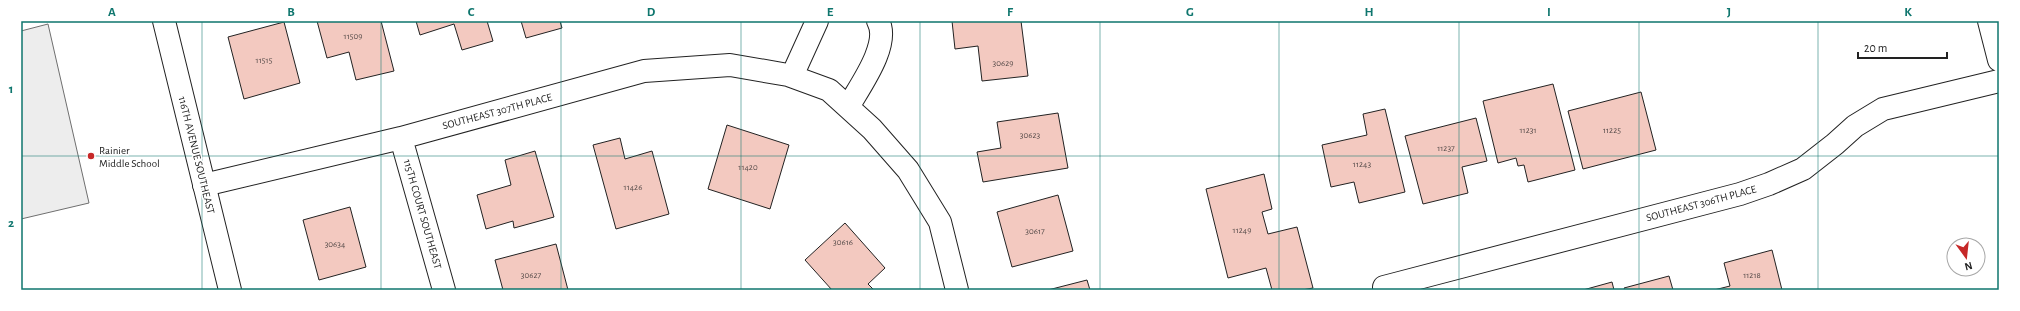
<svg xmlns="http://www.w3.org/2000/svg" width="2020" height="311" viewBox="0 0 2020 311" font-family="'Alegreya Sans',sans-serif">
  <style>
    .parking { fill: #ededed; stroke: #6f6f6f }
    .building { fill: #f3c9c0; stroke: #222 }
    .lines { fill: none; stroke-linecap: round; stroke-linejoin: round }
    .street-casing { stroke: #222; stroke-width: 24 }
    .secondary-casing { stroke: #222; stroke-width: 24 }
    .street { stroke: #fff; stroke-width: 22 }
    .secondary { stroke: #fff; stroke-width: 22 }
    .grid { fill: none; stroke: #0f766e; stroke-width: 1; stroke-opacity: 0.55 }
    .poi-dot { fill: #c62828; stroke: #fff; stroke-width: 1.5 }
    .labels { text-anchor: middle; stroke-width: 3; stroke-linejoin: round; paint-order: stroke }
    .number-label { font-size: 9px; fill: #564c4a }
    .street-label { font-size: 11px; fill: #222; stroke: #fff }
    .poi-label { font-size: 11px; fill: #222; stroke: #fff; text-anchor: start }
    .neatline { fill: none; stroke: #0f766e; stroke-width: 1.5 }
    .grid-label { font-size: 13px; text-anchor: middle; font-weight: bold; fill: #0f766e }
  </style>
  <rect width="100%" height="100%" fill="#fff"/>
  <path class="parking" d="M48 24 89 203 21 219V31Z"/>
  <path class="building" d="M317 21H381L394 71 356 80 349 52 327 58Z
    M416 21H487L493 41 462 50 454 24 420 35Z
    M521 21H560L562 28 526 38Z
    M952 21H1021L1028 76 982 81 978 46 955 49Z
    M284 22 300 83 244 99 228 37Z
    M1553 84 1575 170 1528 182 1524 165 1518 166 1516 158 1498 163 1483 101Z
    M1641 92 1656 150 1583 169 1568 111Z
    M1385 109 1405 192 1359 203 1354 182 1331 187 1322 145 1367 135 1363 114Z
    M1058 113 1068 168 983 182 977 152 1001 148 997 122Z
    M1476 118 1487 161 1462 167 1468 193 1423 204 1405 136Z
    M727 125 789 145 770 209 708 189Z
    M620 138 625 159 652 151 669 214 616 229 593 145Z
    M535 151 554 217 514 228 513 221 486 229 477 195 511 185 505 160Z
    M1264 174 1272 209 1262 212 1268 234 1297 227 1313 288 1302 290H1272L1266 268 1228 278 1206 189Z
    M1058 195 1073 251 1012 267 997 212Z
    M350 207 366 267 319 280 303 220Z
    M845 223 885 268 868 284 874 290H832L805 260Z
    M556 244 568 290H503L495 260Z
    M1772 250 1782 290H1714L1730 286 1724 263Z
    M1669 276 1673 290H1625L1624 288Z
    M1087 280 1090 290H1048Z
    M1612 282 1614 290H1583Z"/>
  <g class="lines">
    <g class="street-casing">
      <path id="street" d="M1989 21 1999 60
        M792 76 817 21
        M848 107C860 86 891 44 878 21
        M401 138 444 290
        M204 185 401 138 644 71 730 65 788 75 829 90 872 129 908 170 940 222 957 290
        M1384 287 1740 194 1769 184 1803 169 1835 144 1855 126 1883 109 1999 81"/>
    </g>
    <g class="secondary-casing">
      <path id="secondary" d="M164 21 230 290"/>
    </g>
    <use href="#street" class="street"/>
    <use href="#secondary" class="secondary"/>
  </g>
  <path class="grid" d="M202 21V290M381 21V290M561 21V290M741 21V290M920 21V290M1100 21V290M1279 21V290M1459 21V290M1639 21V290M1818 21V290M21 156H1999"/>
  <circle class="poi-dot" cx="91" cy="156" r="4"/>
  <g class="labels">
    <g class="number-label">
      <text x="353" y="39">11509</text>
      <text x="264" y="63">11515</text>
      <text x="1003" y="66">30629</text>
      <text x="1528" y="133">11231</text>
      <text x="1612" y="133">11225</text>
      <text x="1030" y="138">30623</text>
      <text x="1446" y="151">11237</text>
      <text x="1362" y="167">11243</text>
      <text x="748" y="170">11420</text>
      <text x="633" y="190">11426</text>
      <text x="1242" y="233">11249</text>
      <text x="1035" y="234">30617</text>
      <text x="843" y="245">30616</text>
      <text x="335" y="247">30634</text>
      <text x="531" y="278">30627</text>
      <text x="1752" y="278">11218</text>
    </g>
    <g class="street-label">
      <text transform="translate(497 111) rotate(-15)" y="4">SOUTHEAST 307TH PLACE</text>
      <text transform="translate(197 155) rotate(76)" y="4">116TH AVENUE SOUTHEAST</text>
      <text transform="translate(1701 203) rotate(-15)" y="4">SOUTHEAST 306TH PLACE</text>
      <text transform="translate(423 214) rotate(74)" y="4">115TH COURT SOUTHEAST</text>
    </g>
    <g class="poi-label">
      <text x="99" y="154">Rainier<tspan x="99" dy="13">Middle School</tspan></text>
    </g>
  </g>
  <rect width="2020" height="311" fill="none" stroke="#ffffff" stroke-width="44"/>
  <g transform="translate(1966 257) rotate(165)"><circle r="19" fill="#ffffff" stroke="#a7a7a7"/>
  <path d="M0-3L7 15L0 10L-7 15Z" fill="#c62828"/>
  <text y="-6" font-size="11" font-weight="bold" text-anchor="middle" fill="#222222">N</text>
  </g>
  <path d="M1858 52v6h89v-6" fill="none" stroke="#222222" stroke-width="2"/>
  <text x="1864" y="52" font-size="12" fill="#222222" stroke="#ffffff" stroke-width="3" paint-order="stroke">20 m</text>
  <rect x="22" y="22" width="1976" height="267" class="neatline"/>
  <g class="grid-label">
    <text x="112" y="16">A</text>
    <text x="291" y="16">B</text>
    <text x="471" y="16">C</text>
    <text x="651" y="16">D</text>
    <text x="830" y="16">E</text>
    <text x="1010" y="16">F</text>
    <text x="1190" y="16">G</text>
    <text x="1369" y="16">H</text>
    <text x="1549" y="16">I</text>
    <text x="1729" y="16">J</text>
    <text x="1908" y="16">K</text>
    <text x="11" y="93">1</text>
    <text x="11" y="227">2</text>
  </g>
</svg>
